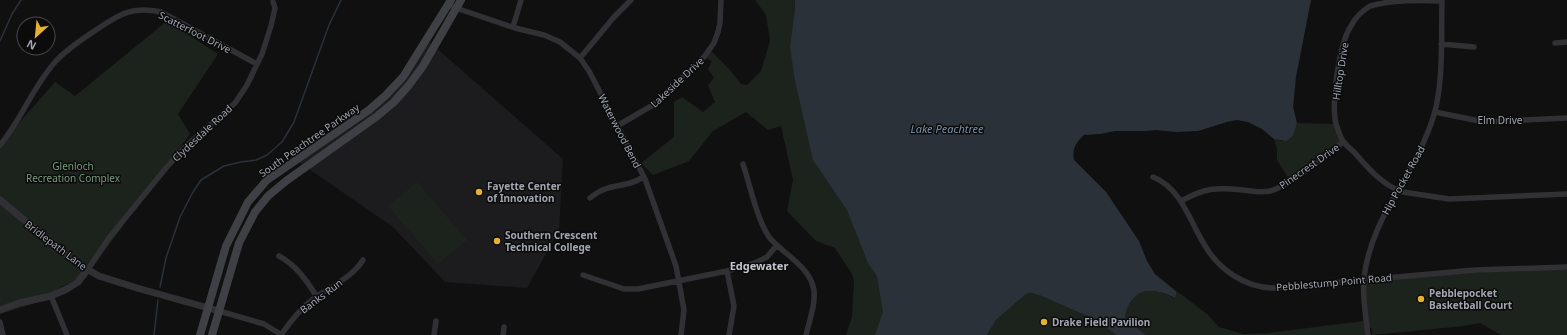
<svg xmlns="http://www.w3.org/2000/svg" width="1567" height="335" viewBox="0 0 1567 335" font-family="'Noto Sans',sans-serif">
  <style>
    .built { fill: #1c1c1e }
    .green { fill: #1c231d }
    .water { fill: #2a3138 }
    .lines { fill: none; stroke-linecap: round; stroke-linejoin: round }
    .stream { stroke: #2a3138; stroke-width: 1.5 }
    .minor { stroke: #313135; stroke-width: 5.5 }
    .tertiary { stroke: #313135; stroke-width: 7 }
    .secondary { stroke: #3f4045; stroke-width: 8 }
    .poi-dot { fill: #e6b033; stroke: #0b0b0c; stroke-width: 1.5 }
    .labels { text-anchor: middle; stroke-width: 3; stroke-linejoin: round; paint-order: stroke }
    .street-label { font-size: 10px; fill: #a1a6b1; stroke: #0b0b0c }
    .park-label { font-size: 10px; fill: #799b7d; stroke: #0b0b0c }
    .poi-label { font-size: 10px; font-weight: bold; fill: #a1a6b1; stroke: #0b0b0c; text-anchor: start }
    .water-label { font-size: 11px; font-style: italic; fill: #7a92ab; stroke: #0b0b0c }
    .neighbourhood-label { font-size: 11px; font-weight: bold; fill: #c2c5cd; stroke: #0b0b0c }
  </style>
  <rect width="100%" height="100%" fill="#101011"/>
  <path class="built" d="M426 39 563 159 559 230 527 288 445 282 393 227 296 160 390 89Z"/>
  <path class="green" d="M755 0H800L886 282 881 335H846L852 317 854 281 852 274 835 248 816 241 787 211 793 180 781 126 768 130 746 112 713 131 689 161 653 175 641 163 674 137V102L682 97 703 112 715 102 708 85 714 78 708 69 712 61 704 57 711 51 729 69 741 84 747 85 761 71 770 41 766 15Z
    M167 21 218 54 178 114 190 134 90 271 32 304 0 314V147L25 116 55 82 75 96Z
    M1297 123 1336 124 1343 142 1290 181 1277 160V149L1274 139 1282 141 1294 133V129Z
    M417 182 467 240 438 264 388 206Z
    M1567 267V335H1501L1480 323 1464 326 1372 335V329L1365 322 1366 335H987L996 320 1026 294C1040 290 1087 315 1101 324L1125 317C1131 288 1151 286 1174 298L1178 292 1207 314 1219 327 1243 334 1269 333 1364 321 1363 279Z"/>
  <path class="water" d="M795 0H1311L1296 77 1293 107 1297 123 1293 136 1286 141 1274 139 1262 129 1248 122 1237 120 1227 122 1198 131 1176 132 1156 130 1145 131H1115L1100 134 1084 135C1076 142 1072 149 1074 160L1106 192 1139 241 1147 261 1155 274 1177 292 1175 298C1151 286 1131 288 1125 317L1145 335H1117L1092 318 1042 296 1031 293 1026 294 996 320 987 335H875L883 312 877 276 868 263 847 210 813 160 795 81 790 47 795 10Z"/>
  <g class="lines">
    <path class="stream" d="M0 41 12 14 21 0
      M160 287 166 258 180 217 193 192 201 180 224 166 241 162 256 160 267 155 282 142 294 122 329 25 341 0
      M154 335 158 300"/>
    <path class="minor" d="M1442 1C1420 0 1391 0 1370 6 1362 11 1355 18 1351 26 1339 44 1331 103 1336 124 1338 129 1340 137 1343 141 1346 145 1350 149 1354 152 1367 167 1383 186 1403 192L1449 199 1567 194
      M453 7 515 28 544 35 560 42 580 58 589 71 645 179 676 266 684 310 681 335
      M513 27 521 0
      M1555 43 1567 42
      M1441 44 1474 47
      M580 58 614 17 631 0
      M1435 112 1484 122 1567 118
      M617 126 653 105 704 57 714 43 718 32 720 23 721 0
      M0 145C22 119 33 86 56 61 68 48 84 38 99 28 121 13 134 6 161 12L257 64
      M743 164C750 186 757 219 769 237 776 246 786 252 794 260 824 285 814 302 806 335
      M1153 177C1182 189 1189 220 1204 244 1218 269 1245 288 1274 288L1475 270 1567 267
      M590 198C610 181 627 189 643 177
      M1181 201C1205 188 1215 187 1243 190 1251 191 1262 193 1270 191 1290 186 1326 155 1343 142
      M279 256C296 265 307 281 317 297
      M88 269 109 238 166 168 186 146 235 103 247 85 262 54 271 26 275 8 273 2
      M727 271 734 306 729 335
      M583 275 624 289H638L727 271 755 263 767 257 777 245
      M51 296 67 335
      M219 311 264 324 282 335
      M0 322 3 335
      M281 335C290 322 299 310 312 300 329 287 351 279 363 260
      M434 335 436 321
      M503 335 504 327
      M1368 335C1366 319 1362 294 1364 278 1371 216 1415 175 1433 118 1444 85 1441 35 1442 0"/>
    <path class="tertiary" d="M0 200 63 252 78 264 99 276 137 288 219 311
      M0 310 19 303 51 296 65 290 78 282 88 269"/>
    <path class="secondary" d="M200 335 226 246 248 202 267 180 369 110 385 96 403 77 451 0
      M212 335 239 243 255 212 268 196 286 181 376 117 394 102 409 85 423 66 461 0"/>
  </g>
  <g class="poi-dot">
    <circle cx="479" cy="192" r="4"/>
    <circle cx="497" cy="241" r="4"/>
    <circle cx="1421" cy="299" r="4"/>
    <circle cx="1044" cy="322" r="4"/>
  </g>
  <g class="labels">
    <g class="street-label">
      <text transform="translate(195 32) rotate(27)" y="4">Scatterfoot Drive</text>
      <text transform="translate(1340 71) rotate(-81)" y="4">Hilltop Drive</text>
      <text transform="translate(677 82) rotate(-43)" y="4">Lakeside Drive</text>
      <text x="1500" y="124">Elm Drive</text>
      <text transform="translate(620 131) rotate(63)" y="4">Waterwood Bend</text>
      <text transform="translate(202 133) rotate(-43)" y="4">Clydesdale Road</text>
      <text transform="translate(309 140) rotate(-35)" y="4">South Peachtree Parkway</text>
      <text transform="translate(1309 166) rotate(-35)" y="4">Pinecrest Drive</text>
      <text transform="translate(1403 180) rotate(-61)" y="4">Hip Pocket Road</text>
      <text transform="translate(56 245) rotate(37)" y="4">Bridlepath Lane</text>
      <text transform="translate(1334 282) rotate(-5)" y="4">Pebblestump Point Road</text>
      <text transform="translate(321 296) rotate(-37)" y="4">Banks Run</text>
    </g>
    <g class="park-label">
      <text x="73" y="170">Glenloch<tspan x="73" dy="12">Recreation Complex</tspan></text>
    </g>
    <g class="poi-label">
      <text x="487" y="190">Fayette Center<tspan x="487" dy="12">of Innovation</tspan></text>
      <text x="505" y="239">Southern Crescent<tspan x="505" dy="12">Technical College</tspan></text>
      <text x="1429" y="297">Pebblepocket<tspan x="1429" dy="12">Basketball Court</tspan></text>
      <text x="1052" y="326">Drake Field Pavilion</text>
    </g>
    <g class="water-label">
      <text x="947" y="133">Lake Peachtree</text>
    </g>
    <g class="neighbourhood-label">
      <text x="759" y="270">Edgewater</text>
    </g>
  </g>
  <g transform="translate(36 36) rotate(207)"><circle r="19" fill="#0b0b0c" stroke="#47494e"/>
  <path d="M0-3L7 15L0 10L-7 15Z" fill="#e6b033"/>
  <text y="-6" font-size="11" font-weight="bold" text-anchor="middle" fill="#a1a6b1">N</text>
  </g>
</svg>
